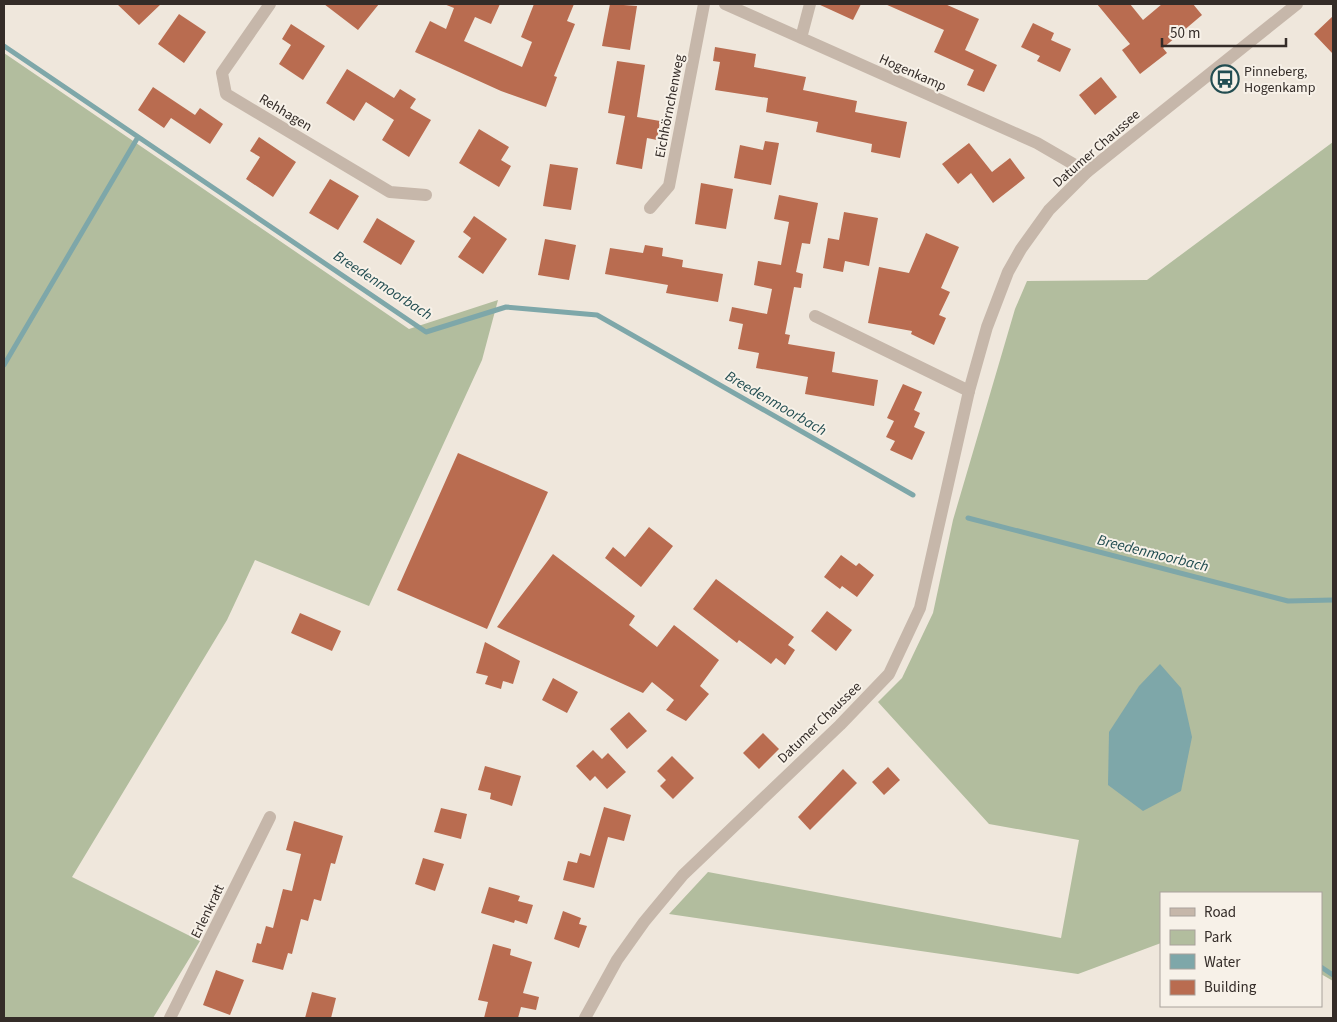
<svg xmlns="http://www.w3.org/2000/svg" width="1337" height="1022" viewBox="0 0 1337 1022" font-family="'Source Sans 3',sans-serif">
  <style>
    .green { fill: #b2bd9e }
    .water { fill: #7ea7a9 }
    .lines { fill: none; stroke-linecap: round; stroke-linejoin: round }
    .stream { stroke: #7ea7a9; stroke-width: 5 }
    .building { fill: #b96c50 }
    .minor { stroke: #c6b7aa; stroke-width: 12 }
    .tertiary { stroke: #c6b7aa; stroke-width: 12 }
    .labels { text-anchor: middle; stroke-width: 4; stroke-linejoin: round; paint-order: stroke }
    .poi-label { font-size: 14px; fill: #342c28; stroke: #f7f1e8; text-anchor: start }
    .street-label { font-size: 14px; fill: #342c28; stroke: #f7f1e8 }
    .water-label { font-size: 15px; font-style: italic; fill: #224d51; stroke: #f7f1e8 }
  </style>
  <rect width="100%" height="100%" fill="#efe7dc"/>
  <path class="green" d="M4 53 409 329 498 300 482 360 369 606 255 560 227 620 72 877 200 941 153 1018H4Z
    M1333 142V981L1321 974V893H1161V943L1078 974 669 914 708 872 1061 938 1079 840 989 824 878 702 902 678 933 613 953 520 1015 309 1027 281 1147 280Z"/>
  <path class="water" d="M1160 664 1181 688 1192 737 1181 791 1143 811 1108 785 1109 732 1139 686Z"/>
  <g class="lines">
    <path class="stream" d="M4 46 426 332 506 307 597 315 913 495
      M4 365 138 137
      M968 518 1288 601 1333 600
      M1321 967 1333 975"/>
  </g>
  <path class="building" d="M117 4H161L139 25Z
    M324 4H379L358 30Z
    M444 4H500L491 24 475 17 464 41 522 67 532 42 521 37 534 4H574L567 21 575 24 554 76 557 77 546 107 501 91 415 52 430 21 446 29 454 8Z
    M610 4 637 6 630 50 602 46Z
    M818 4H861L853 20Z
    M885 4H945L979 19 965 50 997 65 984 92 967 85 974 70 934 52 944 30Z
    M1097 4H1130L1143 20 1162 4H1193L1202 15 1163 48 1167 53 1140 74 1122 50 1130 44Z
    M179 14 206 32 184 63 158 44Z
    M1333 16V54L1314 34Z
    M1033 23 1054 33 1051 40 1071 49 1060 72 1037 61 1040 56 1021 47Z
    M291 24 325 46 303 80 279 64 291 45 282 39Z
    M715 47 756 54 754 67 806 77 803 90 857 101 855 112 907 122 900 158 871 152 872 144 816 132 818 122 766 112 768 98 715 90 720 62 713 61Z
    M617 61 645 65 637 117 660 121 657 140 647 138 642 169 616 164 625 116 608 113Z
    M347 69 394 98 400 89 416 99 410 108 431 120 409 157 382 140 394 120 366 102 354 121 326 103Z
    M1101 77 1117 97 1095 115 1079 95Z
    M153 87 195 115 200 108 223 124 210 144 171 118 164 128 138 110Z
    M479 129 509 147 501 160 511 166 499 187 459 163Z
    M259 137 296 162 273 197 246 179 260 157 250 151Z
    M765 141 779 143 771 185 734 178 740 145 763 150Z
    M969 143 992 172 1010 158 1025 178 993 203 971 173 958 184 942 164Z
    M550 164 578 168 571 210 543 206Z
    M330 179 359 196 338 230 309 213Z
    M701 183 733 189 726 229 695 224Z
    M779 195 818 203 810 244 802 243 796 272 803 274 801 288 794 287 785 334 790 335 788 344 835 352 832 372 878 380 874 406 805 394 808 377 756 368 759 353 738 349 743 324 729 321 732 307 767 314 772 289 754 285 758 261 781 265 789 222 774 219Z
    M844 212 878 218 869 266 845 261 843 272 823 268 828 238 839 240Z
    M474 216 507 239 483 274 458 257 471 238 463 232Z
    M377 218 415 241 401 265 363 242Z
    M926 233 959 247 941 288 950 292 939 315 946 318 934 345 911 334 912 331 868 323 879 267 909 273Z
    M545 239 576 245 569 280 538 275Z
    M645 245 663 248 662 256 683 260 682 267 723 274 718 302 666 293 668 285 605 274 610 248 643 253Z
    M903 384 922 392 914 410 920 413 914 427 925 432 912 460 890 450 895 441 886 437 894 421 887 418Z
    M458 453 548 492 487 629 397 590Z
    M649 527 673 546 641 587 605 558 613 547 625 557Z
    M553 554 635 616 629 625 657 647 674 625 719 660 700 686 709 694 686 721 666 710 674 700 652 682 643 693 497 627Z
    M841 555 856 566 859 563 874 575 857 597 842 586 840 589 824 577Z
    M716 579 794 637 788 645 795 650 785 665 776 658 771 664 739 640 737 643 693 609Z
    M827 611 852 630 836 651 811 631Z
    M300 613 341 631 332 651 291 633Z
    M485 642 520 661 513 684 503 681 501 689 485 684 488 676 476 673Z
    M553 678 578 692 567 713 542 700Z
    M629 712 647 731 627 749 610 729Z
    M763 733 779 749 759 769 743 753Z
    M593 750 602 759 608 753 626 772 607 789 595 776 590 781 576 766Z
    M672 756 694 778 673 799 660 786 666 780 657 771Z
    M485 766 521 776 512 806 490 799 491 793 478 790Z
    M888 767 900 780 884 795 872 782Z
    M843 769 857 783 810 830 798 817Z
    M604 807 631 815 624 841 608 837 594 888 563 880 568 861 577 863 580 853 590 856Z
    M441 808 467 814 461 839 434 832Z
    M294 821 343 836 335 864 331 863 321 901 314 899 308 921 301 919 292 954 288 953 283 970 252 962 257 943 261 944 266 926 273 928 283 889 292 891 301 854 286 850Z
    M423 858 444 864 435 891 415 884Z
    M489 887 520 896 518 901 533 905 527 924 515 920 514 923 481 913Z
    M563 911 581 918 579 924 587 926 579 948 554 939Z
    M493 944 511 949 510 955 532 962 523 993 539 997 536 1010 521 1007 518 1018H484L488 1002 478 1000Z
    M216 970 244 980 230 1015 203 1005Z
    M312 992 336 998 331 1018H305Z"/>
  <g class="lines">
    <path class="minor" d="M270 4 222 73 226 94 390 192 426 195
      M725 4 1037 143 1087 172
      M801 38 810 4
      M650 208 669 186 704 4
      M815 316 969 391
      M170 1018 270 817"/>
    <path class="tertiary" d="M585 1018 617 960 644 922 683 875 840 725 889 674 920 608 969 391 987 327 1008 272 1021 249 1049 210 1087 172 1297 4"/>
  </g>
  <defs>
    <g id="bus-ring" transform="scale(1.4375)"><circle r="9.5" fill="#f7f1e8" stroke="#224d51" stroke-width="1.5"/><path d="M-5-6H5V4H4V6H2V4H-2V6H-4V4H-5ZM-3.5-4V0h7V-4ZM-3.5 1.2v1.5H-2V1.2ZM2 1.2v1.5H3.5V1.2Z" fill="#224d51"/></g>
  </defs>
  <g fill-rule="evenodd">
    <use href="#bus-ring" x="1225" y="79"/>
  </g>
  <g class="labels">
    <g class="poi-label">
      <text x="1244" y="76">Pinneberg,<tspan x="1244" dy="16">Hogenkamp</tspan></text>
    </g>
    <g class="street-label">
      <text transform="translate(913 72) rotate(24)" y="5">Hogenkamp</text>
      <text transform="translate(669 106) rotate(-79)" y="5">Eichhörnchenweg</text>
      <text transform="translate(286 112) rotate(31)" y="5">Rehhagen</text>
      <text transform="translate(1096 148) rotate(-41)" y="5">Datumer Chaussee</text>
      <text transform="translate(819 722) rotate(-44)" y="5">Datumer Chaussee</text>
      <text transform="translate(207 911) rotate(-64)" y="5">Erlenkratt</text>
    </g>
    <g class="water-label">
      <text transform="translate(383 285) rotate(33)" y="5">Breedenmoorbach</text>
      <text transform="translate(776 403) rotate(30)" y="5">Breedenmoorbach</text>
      <text transform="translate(1153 553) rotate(14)" y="5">Breedenmoorbach</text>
    </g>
  </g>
  <rect width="1337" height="1022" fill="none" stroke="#342c28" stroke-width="10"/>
  <rect x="1160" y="892" width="162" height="115" fill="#f7f1e8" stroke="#a9a29b"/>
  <rect x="1170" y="908" width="25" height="8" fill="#c6b7aa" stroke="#a9a29b"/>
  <text x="1204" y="917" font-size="15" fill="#342c28">Road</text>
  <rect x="1170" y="930" width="25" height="15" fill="#b2bd9e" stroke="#a9a29b"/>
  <text x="1204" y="942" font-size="15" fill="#342c28">Park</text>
  <rect x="1170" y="954" width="25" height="15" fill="#7ea7a9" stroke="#a9a29b"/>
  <text x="1204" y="967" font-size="15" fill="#342c28">Water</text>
  <rect x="1170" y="980" width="25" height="15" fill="#b96c50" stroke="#a9a29b"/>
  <text x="1204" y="992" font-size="15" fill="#342c28">Building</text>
  <path d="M1162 38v8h124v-8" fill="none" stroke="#342c28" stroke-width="2.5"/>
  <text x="1170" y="38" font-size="15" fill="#342c28" stroke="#f7f1e8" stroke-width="4" paint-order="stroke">50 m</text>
</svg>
